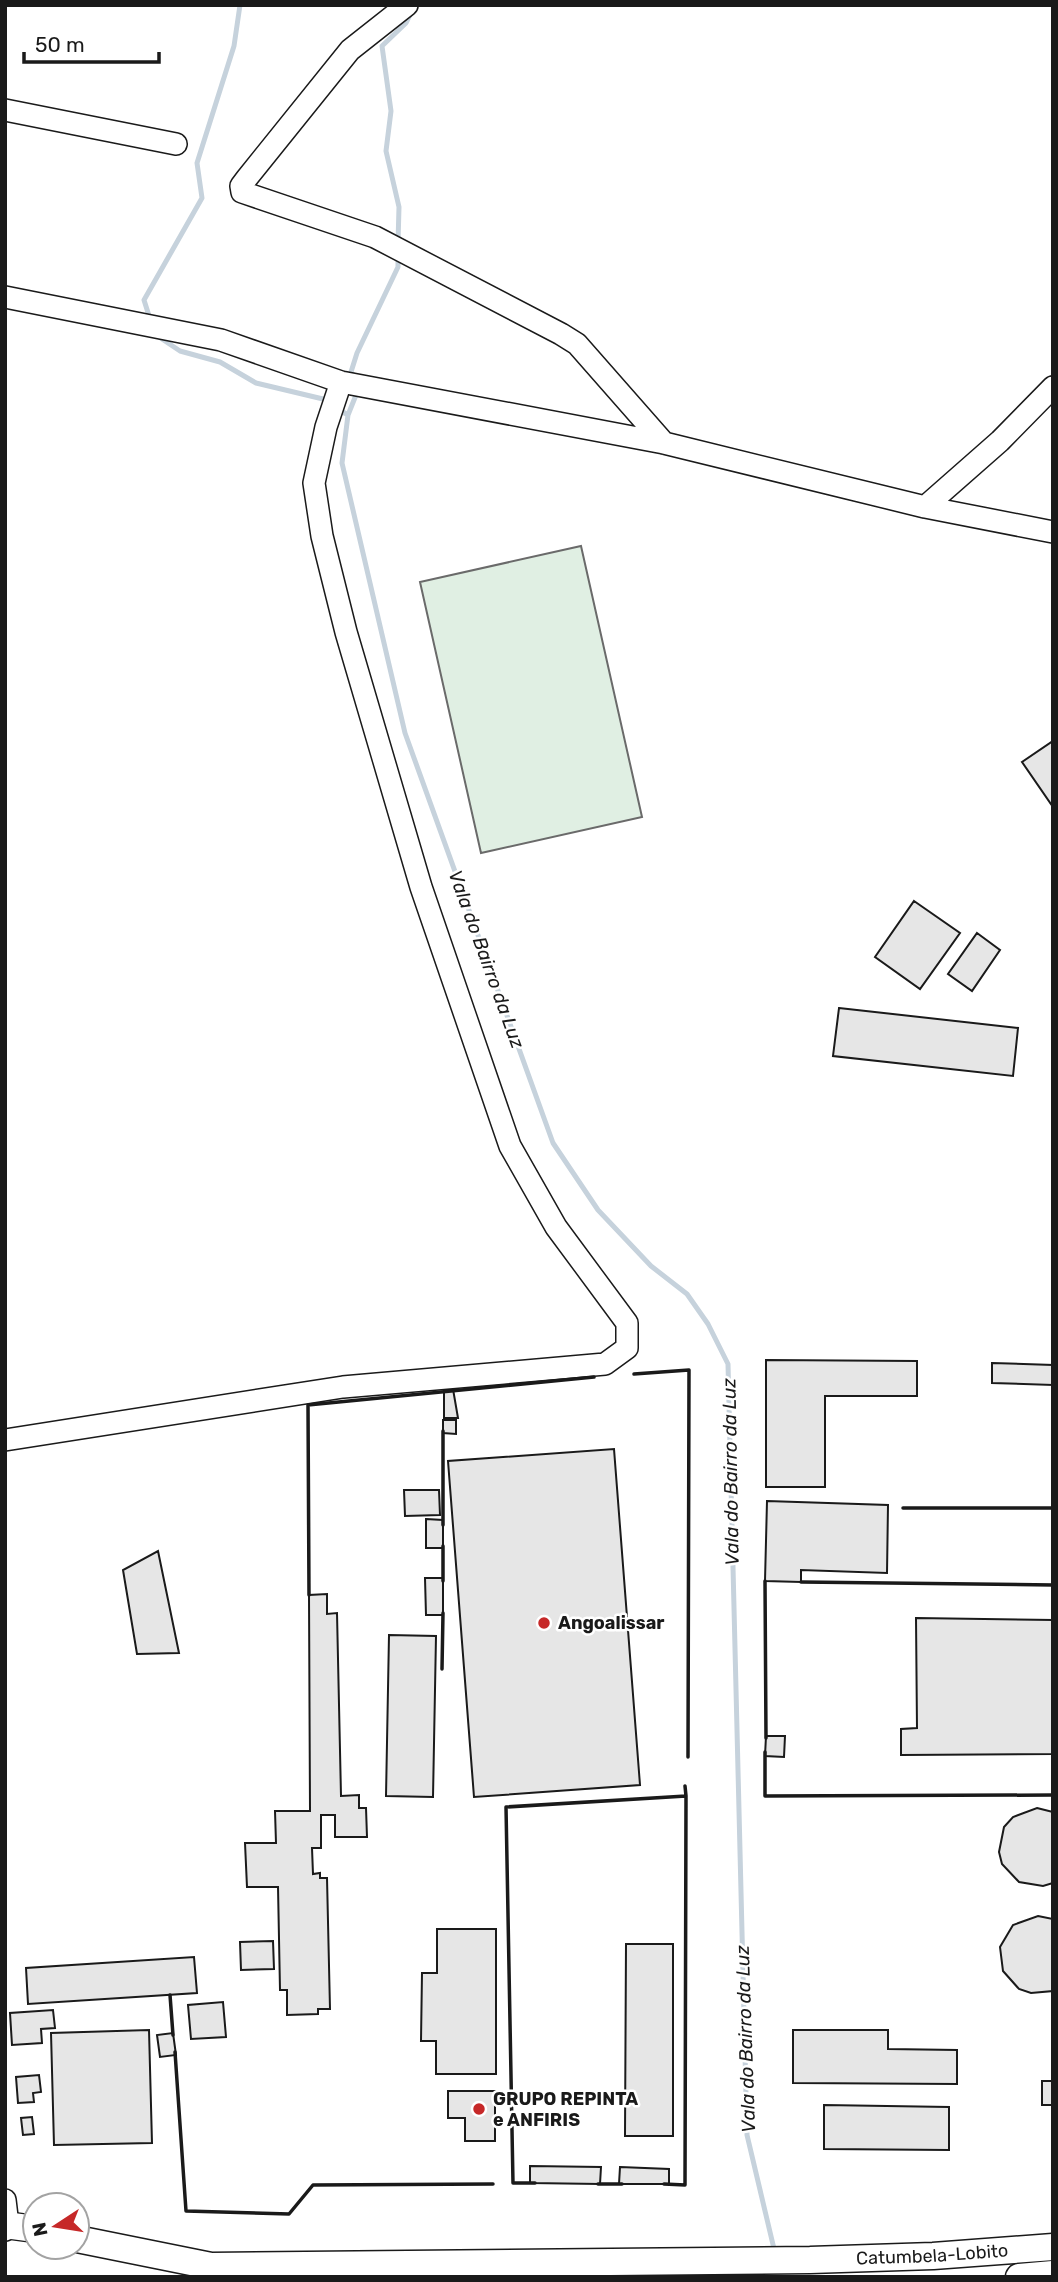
<svg xmlns="http://www.w3.org/2000/svg" width="1058" height="2282" viewBox="0 0 1058 2282" font-family="Rubik,sans-serif">
  <style>
    .green { fill: #e0efe3; stroke: #6a6a6a; stroke-width: 2 }
    .lines { fill: none; stroke-linecap: round; stroke-linejoin: round }
    .stream { stroke: #c6d2dc; stroke-width: 5 }
    .building { fill: #e6e6e6; stroke: #1a1a1a; stroke-width: 2 }
    .minor-casing { stroke: #1a1a1a; stroke-width: 24 }
    .major-casing { stroke: #1a1a1a; stroke-width: 29 }
    .minor { stroke: #fff; stroke-width: 21 }
    .major { stroke: #fff; stroke-width: 26 }
    .wall { stroke: #1a1a1a; stroke-width: 3.5 }
    .poi-dot { fill: #c62828; stroke: #fff; stroke-width: 2.5 }
    .labels { text-anchor: middle; stroke-width: 5; stroke-linejoin: round; paint-order: stroke }
    .poi-label { font-size: 18px; font-weight: bold; fill: #1a1a1a; stroke: #fff; text-anchor: start }
    .street-label { font-size: 18px; fill: #1a1a1a; stroke: #fff }
    .water-label { font-size: 19px; font-style: italic; fill: #1a1a1a; stroke: #fff }
  </style>
  <rect width="100%" height="100%" fill="#fff"/>
  <path class="green" d="M581 546 642 817 481 853 420 582Z"/>
  <g class="lines">
    <path class="stream" d="M398 243 399 207 386 151 391 111 382 46 406 23 412 11
      M150 319 144 300 202 198 197 163 234 46 240 5
      M156 335 180 351 220 362 256 383 323 399 330 404
      M356 378 351 372 357 353 398 267V256
      M338 409 348 415 342 463 405 733 553 1143 598 1210 651 1266 687 1294 708 1324 728 1364 747 2135 775 2253
      M348 415 358 390"/>
  </g>
  <path class="building" d="M1053 741V807L1022 762Z
    M914 901 960 933 920 989 875 957Z
    M977 933 1000 950 972 991 948 974Z
    M839 1008 1018 1028 1013 1076 833 1056Z
    M766 1360 917 1361V1396H825V1487H766Z
    M992 1363 1053 1365V1385L992 1383Z
    M444 1389H453L458 1418H444Z
    M443 1420H456V1434L443 1433Z
    M614 1449 640 1785 474 1797 448 1461Z
    M404 1490H439L440 1515 405 1516Z
    M767 1501 888 1505 887 1573 801 1570V1582L765 1581Z
    M426 1519 443 1520V1548H426Z
    M158 1551 179 1653 137 1654 123 1570Z
    M425 1578H443V1615H426Z
    M327 1594V1614L337 1613 341 1796 359 1795V1808H366L367 1837H335V1815H321V1848H312L313 1874 320 1873V1878H327L330 2009H318V2014L287 2015V1990H280L278 1887H247L245 1843H276L275 1811H310L309 1595Z
    M916 1618 1053 1620V1754L901 1755V1729L917 1728Z
    M389 1635 436 1636 433 1797 386 1796Z
    M766 1736H785L784 1757 765 1756Z
    M1037 1808 1053 1812V1883L1043 1886 1019 1882 1002 1864 999 1852 1004 1827 1013 1817Z
    M1038 1916 1053 1919V1991L1031 1993 1019 1989 1003 1971 1000 1947 1013 1925Z
    M437 1929H496V2074H436V2041H421L422 1973H437Z
    M273 1941 274 1969 241 1970 240 1942Z
    M626 1944H673V2136H625Z
    M194 1957 197 1993 28 2004 26 1968Z
    M223 2002 226 2037 191 2039 188 2005Z
    M53 2010 55 2028 41 2029 42 2043 12 2045 10 2013Z
    M149 2030 152 2143 54 2145 51 2033Z
    M793 2030H888V2049L957 2050V2084L793 2083Z
    M173 2033 176 2055 160 2057 157 2035Z
    M39 2075 41 2092 33 2093 34 2102 18 2103 16 2077Z
    M1042 2081H1053V2105H1042Z
    M448 2091H495V2141H465V2118H448Z
    M824 2105 949 2107V2150L824 2149Z
    M32 2117 34 2134 23 2135 21 2118Z
    M530 2166 601 2167 600 2184 530 2183Z
    M620 2167 669 2169V2184H619Z"/>
  <g class="lines">
    <g class="minor-casing">
      <path id="minor" d="M407 5 350 50 247 178 241 186 242 192 375 237 561 334 577 344 664 443
        M5 110 176 144
        M5 297 221 340 341 382 664 443 925 507 1053 532
        M925 507 1000 441 1053 387
        M5 1440 343 1387 605 1364 627 1348V1323L556 1227 510 1146 421 887 346 632 322 536 314 483 326 427 341 382
        M5 2200 8 2225 5 2230"/>
    </g>
    <g class="major-casing">
      <g id="major">
        <path d="M5 2225 35 2229"/>
        <path id="s1" d="M77 2239 211 2266 810 2260 933 2256 1053 2247"/>
        <path d="M1019 2277 1053 2274"/>
      </g>
    </g>
    <use href="#minor" class="minor"/>
    <use href="#major" class="major"/>
    <path class="wall" d="M634 1374 689 1370 688 1757
      M903 1508H1053
      M443 1525V1431
      M443 1581V1546
      M765 1581 766 1738
      M801 1582 1053 1585
      M309 1595 308 1405 594 1377
      M442 1669 443 1613
      M765 1752V1796L1053 1795
      M170 1995 173 2035
      M175 2052 186 2211 289 2214 313 2185 493 2184
      M535 2183H513L506 1807 686 1796 685 1786
      M598 2184H622
      M664 2184 685 2185 686 1796"/>
  </g>
  <g class="poi-dot">
    <circle cx="544" cy="1623" r="7"/>
    <circle cx="479" cy="2109" r="7"/>
  </g>
  <g class="labels">
    <g class="poi-label">
      <text x="558" y="1629">Angoalissar</text>
      <text x="493" y="2105">GRUPO REPINTA<tspan x="493" dy="21">e ANFIRIS</tspan></text>
    </g>
    <g class="street-label">
      <text dy="6" stroke="none"><textPath href="#s1" startOffset="858">Catumbela-Lobito</textPath></text>
    </g>
    <g class="water-label">
      <text transform="translate(487 959) rotate(70)" y="7">Vala do Bairro da Luz</text>
      <text transform="translate(730 1472) rotate(-91)" y="7">Vala do Bairro da Luz</text>
      <text transform="translate(745 2039) rotate(-92)" y="7">Vala do Bairro da Luz</text>
    </g>
  </g>
  <rect width="1058" height="2282" fill="none" stroke="#1a1a1a" stroke-width="14"/>
  <g transform="translate(56 2226) rotate(258)"><circle r="33" fill="#ffffff" stroke="#a3a3a3" stroke-width="2"/>
  <path d="M0-5L12 26L0 18L-12 26Z" fill="#c62828"/>
  <text y="-10" font-size="19" font-weight="bold" text-anchor="middle" fill="#1a1a1a">N</text>
  </g>
  <path d="M24 52v10h135v-10" fill="none" stroke="#1a1a1a" stroke-width="3.5"/>
  <text x="35" y="52" font-size="21" fill="#1a1a1a" stroke="#ffffff" stroke-width="5" paint-order="stroke">50 m</text>
</svg>
